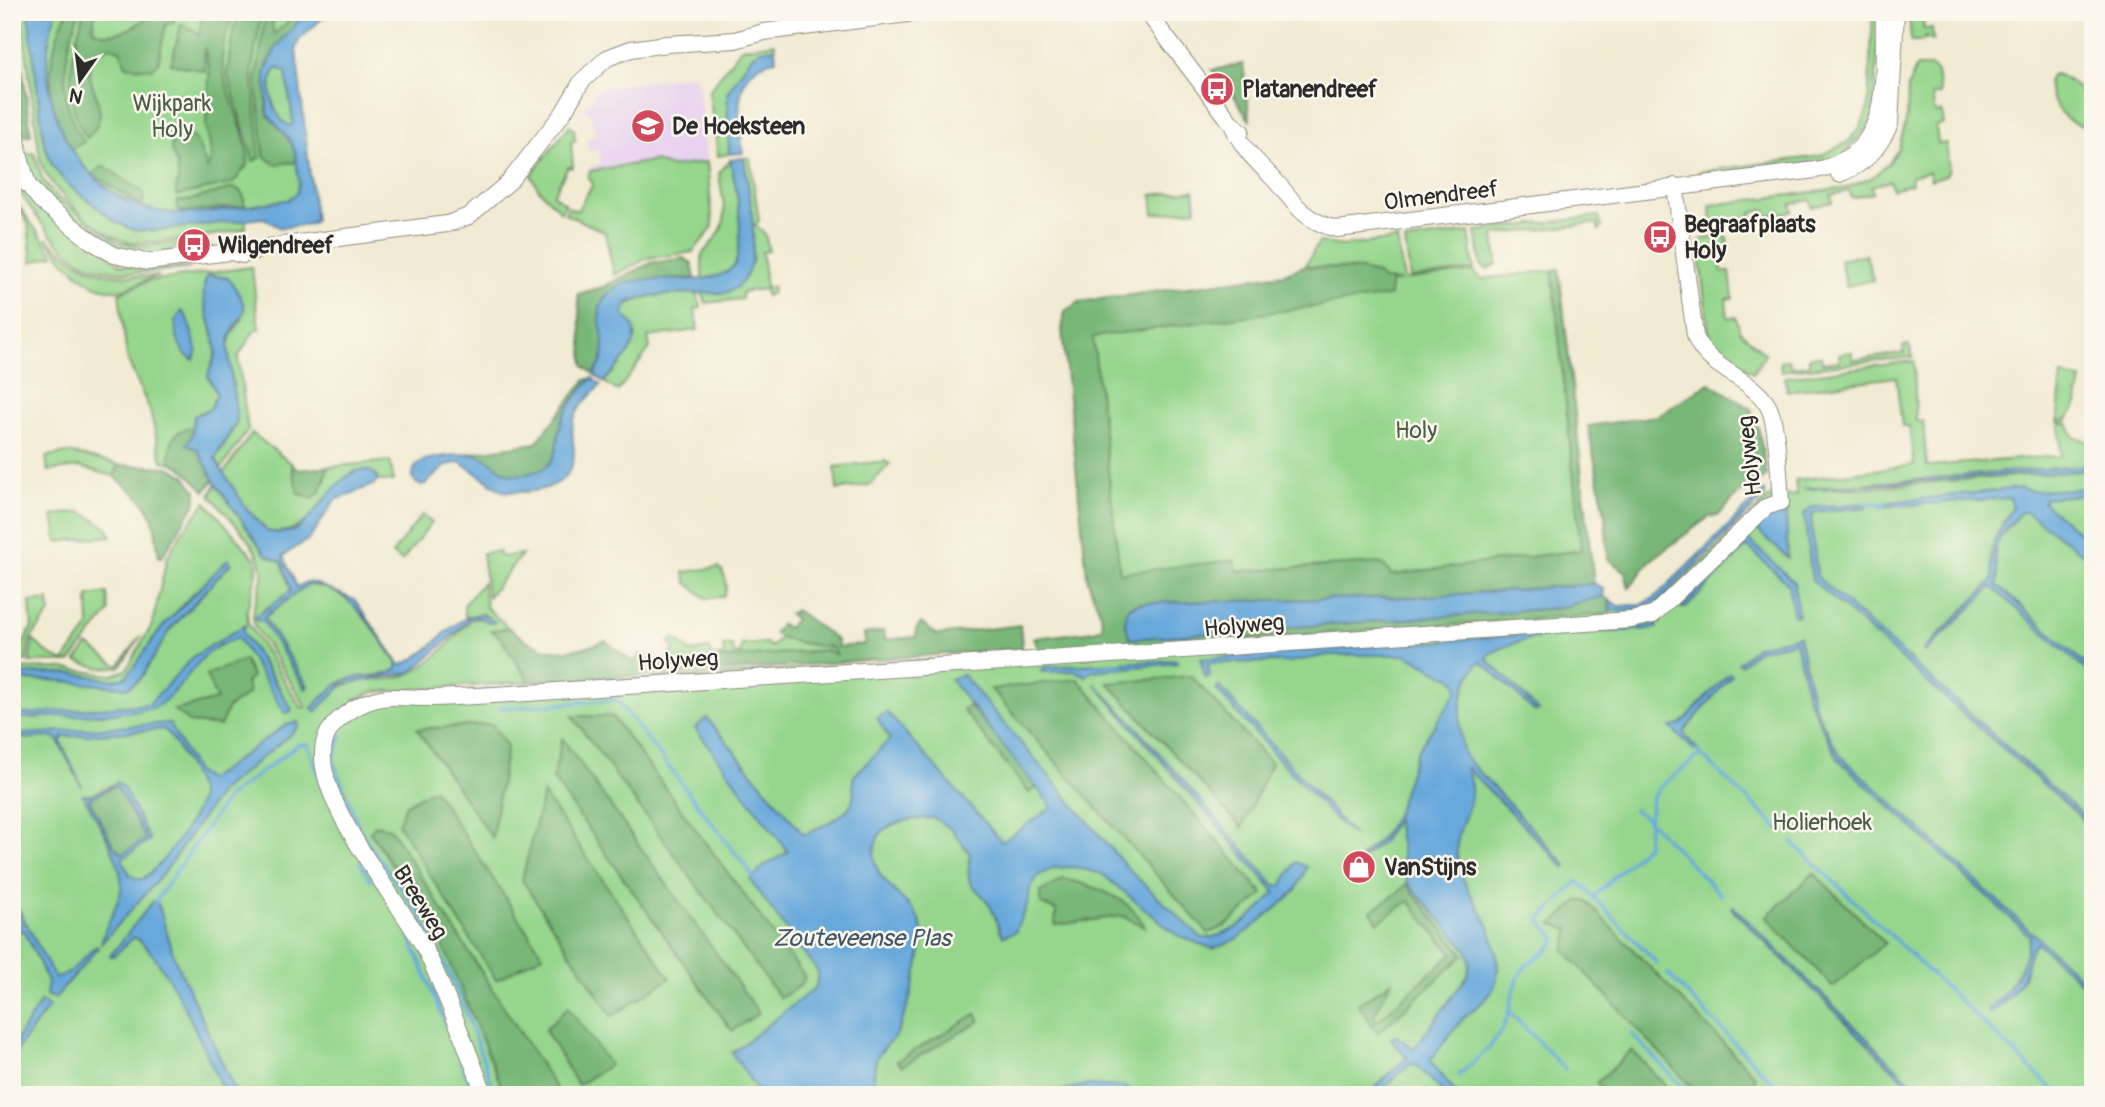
<svg xmlns="http://www.w3.org/2000/svg" width="2105" height="1107" viewBox="0 0 2105 1107" font-family="Pangolin,sans-serif">
  <style>
    .built { fill: #e8d2ef }
    .green { fill: #95d68c; stroke: #60805c; stroke-width: 2; fill-rule: evenodd }
    .forest { fill: #78b778; stroke: #527152; stroke-width: 2 }
    .water { fill: #68a9dc; stroke: #4a6a84; stroke-width: 2; fill-rule: evenodd }
    .lines { fill: none; stroke-linecap: round; stroke-linejoin: round }
    .stream { stroke: #68a9dc; stroke-width: 3.5 }
    .secondary-casing { stroke: #8e8b7f; stroke-width: 18 }
    .secondary { stroke: #fff; stroke-width: 16 }
    .labels { text-anchor: middle; stroke-width: 5; stroke-linejoin: round; paint-order: stroke }
    .poi-label { font-size: 23px; font-weight: bold; fill: #2b2b2b; stroke: #fbf7ec; text-anchor: start }
    .park-label { font-size: 23px; fill: #4b5e48; stroke: #fbf7ec }
    .street-label { font-size: 23px; fill: #2b2b2b; stroke: #fbf7ec }
    .water-label { font-size: 24px; font-style: italic; fill: #405769; stroke: #fbf7ec }
  </style>
  <rect width="100%" height="100%" fill="#fbf7ec"/>
  <filter id="ink" filterUnits="userSpaceOnUse"><feTurbulence type="fractalNoise" baseFrequency=".0143" numOctaves="2"/><feDisplacementMap in="SourceGraphic" scale="14" xChannelSelector="R" yChannelSelector="G"/><feConvolveMatrix kernelMatrix="1 2 1 2 8 2 1 2 1" color-interpolation-filters="sRGB"/></filter>
  <filter id="wash" filterUnits="userSpaceOnUse"><feTurbulence type="fractalNoise" baseFrequency=".00686" numOctaves="4" result="noise"/><feDisplacementMap in="SourceGraphic" scale="28" xChannelSelector="R" yChannelSelector="G"/><feGaussianBlur stdDeviation="1.57" result="paint"/><feColorMatrix in="noise" values="0 0 0 0 0 0 0 0 0 0 0 0 0 0 0 0 0 1.4 0 .05"/><feComposite in="paint" operator="in"/></filter>
  <g filter="url(#wash)">
    <rect width="100%" height="100%" fill="#f2ebd3"/>
    <path class="built" d="M694 75 698 82 707 162 671 167 654 161 590 171 591 166 601 164 599 150 589 151 587 138 595 137 591 115 583 109 600 88Z"/>
    <path class="green" d="M21 12H28L44 143 52 165 65 182 117 223 134 230 152 231 246 219V228C230 234 146 245 129 242 100 236 47 188 40 160Z
      M38 12H317L290 44 309 203 238 214 124 212 60 151Z
      M1873 12H1880L1873 122 1840 159 1699 178 1698 172 1820 156 1848 142 1861 126 1868 108Z
      M1909 12H1922L1924 29 1932 28 1933 41 1925 37 1924 41H1911Z
      M775 43V48L752 56 727 93 729 154 718 156 709 91 741 48Z
      M1916 67H1931L1937 72 1940 94 1932 95 1935 113 1942 112 1944 124 1936 126 1938 144 1946 143 1949 169 1946 175 1931 180 1929 172 1911 176 1912 184 1892 189 1890 181 1871 186 1873 193 1851 198 1849 191 1831 195 1832 202 1812 207 1810 200 1791 204 1793 211 1767 217 1765 210 1751 213 1752 221 1713 229 1710 205 1846 188 1871 178 1889 163 1899 148 1907 117 1908 87Z
      M2056 74C2073 81 2102 106 2090 126 2066 129 2050 102 2048 82L2051 75Z
      M569 126 574 129 575 141 571 142 573 168 568 167 553 195 566 204 561 212 539 190 531 175Z
      M34 153 43 180 58 198 118 242 141 246 194 241 156 256 113 249 52 204 34 183 25 154Z
      M744 158H750L759 221 755 225 765 234 769 251 762 252 766 288 773 287 772 293 766 296 765 289 742 292V299L706 303 702 293 727 292 753 261Z
      M730 160C735 180 749 252 733 268 725 276 712 277 702 279V254C734 221 724 216 719 173Z
      M654 161 671 167 707 162 713 227 693 252 648 258 614 275 605 232 565 214 568 207 577 211 593 184 588 178 590 171Z
      M12 162 119 264 141 268H191C88 280 74 273 16 187L12 180Z
      M1194 190 1196 209 1154 214 1152 195Z
      M12 196 54 255 32 262 28 224Z
      M1599 216 1602 226 1599 230 1597 223 1494 235 1497 264 1487 269 1481 265 1476 231Z
      M1469 232 1474 270 1410 278 1405 241Z
      M1724 236 1728 239V252L1720 254 1722 272H1730L1733 298 1726 299 1728 318 1736 317 1740 331 1765 354 1753 373 1717 346 1709 335 1698 244 1703 239Z
      M46 238C89 276 104 277 160 276 145 278 133 288 119 290 89 293 61 259 46 238Z
      M1397 239 1404 280 1474 271 1481 279 1555 270 1586 560 1389 585 1116 589 1082 328 1401 281 1382 280 1361 270 1305 266 1319 242 1343 246Z
      M1866 254 1873 280 1846 286 1840 260Z
      M252 267 259 330H255L238 357 248 430 221 469 216 458 236 425 228 346 231 336 243 318 228 278 209 275C196 294 213 325 215 346 217 359 210 368 210 380L217 394 210 409 194 416 193 427C170 431 171 442 170 462L162 461 150 411 127 358 119 293 149 281Z
      M697 293 701 308 695 309 698 330 648 337 650 348 618 391 604 382 622 362 636 336 633 325 623 314 625 305 650 296Z
      M1909 345 1913 357 1781 371 1780 361 1789 360 1791 367 1809 365V357L1821 356 1822 363 1840 361 1839 354 1852 352 1853 360 1904 353 1903 346Z
      M1914 361 1916 421H1923L1927 466 2061 456 2059 423H2068L2074 437 2093 443V465L1803 489 1862 488 2093 470V1095H12V679L65 677 134 684 143 674 162 639 231 563 191 595 153 639 132 671 123 678 113 680 63 673 12 674V669L61 668 112 675 126 670 152 625 167 558 182 532 206 502 256 560 257 573 247 610 248 623 301 707H306L254 625C250 608 260 594 262 577 266 551 226 515 210 495L216 484 266 555 282 562 291 591 255 616 262 619 305 688 308 686 264 618 307 585C352 585 373 631 397 662V669C382 678 369 674 352 678 338 681 326 694 315 705L323 704C353 669 368 687 406 675 431 667 454 638 471 619L483 618 492 623 478 614 465 617 464 605 483 582 486 607 509 628 491 630 499 636 530 682 374 692 353 700 1166 644 1657 606 1770 497 1797 495 1795 480 1914 465 1909 426H1902L1896 377 1787 391 1785 377ZM245 625 243 633 281 690 238 638C214 645 194 660 182 682L168 686 205 649Z
      M2061 376 2081 379 2077 404 2068 420 2058 421Z
      M252 433 291 463 298 493 325 482 328 467 390 461 394 481H341C322 506 302 538 267 531L247 509 223 474Z
      M69 453 117 464 114 476 79 467 48 471 46 456Z
      M885 461 890 464 869 485 837 490 835 467Z
      M82 512 108 528 111 536 57 542 53 515Z
      M422 515 432 522 402 561 392 554Z
      M499 551 500 557 522 554 488 597 482 553Z
      M719 567C725 573 729 588 724 596L707 599 687 583 684 572Z
      M107 593 109 612 70 662H29L33 640 50 655 64 661 89 627 88 596Z
      M49 600 50 613 30 640 26 661 12 664 32 627 30 602Z
      M141 636 120 667 100 668 76 661 88 645 118 666Z
      M674 638 691 652 710 649 712 657 724 655 723 646 732 645 734 654H741V645L766 643 772 647 780 638 831 647 838 656 826 650 702 660 676 669 654 664 655 661 662 665 675 648 670 643Z"/>
    <path class="forest" d="M67 12H79C63 54 57 104 84 142L70 150C43 108 46 55 67 12Z
      M84 12H95L93 29C108 41 141 28 150 12H169L175 23 166 24 158 63 152 69 126 66 120 50 109 47 91 58C82 91 118 108 87 138 61 100 71 54 84 12Z
      M196 12H237C199 67 247 111 248 164L233 183 176 196C176 190 177 185 178 179 181 161 162 149 177 131L183 130 197 141 207 168C216 156 207 140 206 125 206 99 214 75 204 48L205 71 171 64 181 25 193 29 199 36 202 19Z
      M242 12H262L252 68 260 158 253 161 227 73 233 29Z
      M266 12H281L272 24 274 34 287 23 292 12H307L276 47 267 64V110L293 146 297 162 274 164 264 156 256 79Z
      M22 63 31 135 23 136 15 70Z
      M1243 64 1250 121 1227 85 1225 86 1212 70Z
      M104 166 144 193 142 206 92 174Z
      M231 188 238 189 243 195 245 206 179 212 176 201 190 200Z
      M684 258 692 263 695 278C671 279 599 277 600 312 601 337 611 352 594 374L584 366 578 294 603 287 651 263Z
      M1304 266 1361 270 1377 274 1382 280H1390V296L1093 337 1120 573 1234 560 1238 571 1379 563 1384 565 1391 575 1581 550 1552 270 1559 269 1594 584 1419 597 1140 603 1131 606 1130 639 1558 608 1604 596 1609 600 1610 614 1040 653 1034 638 1094 631 1102 628C1105 615 1090 594 1087 576L1062 330 1065 311 1079 302 1284 274Z
      M592 378C584 388 570 401 566 413 553 446 564 477 513 474 494 473 486 453 465 454L536 443 585 380Z
      M1710 383 1751 409 1759 431 1767 476 1737 495 1718 516 1709 517 1651 560 1629 588 1625 572 1608 559 1605 514 1588 426 1657 416Z
      M193 427 191 446 198 450 214 480 205 491 181 467 170 462C171 441 170 431 193 427Z
      M291 463 298 470 328 467 321 490 313 499 298 493Z
      M119 465 169 467 184 475 196 490V502L162 557H159C153 511 154 507 116 478Z
      M796 610 837 640 838 647 865 644 864 634 884 631 885 640 916 637V629L921 623 937 635 1020 625 1022 645 1020 652 1011 649 700 673 530 682 499 636 491 630 509 628C543 655 564 656 605 641L633 662 640 654 654 664 675 669 702 660 826 650 837 655 831 647C816 646 785 642 774 633L781 624 788 628 795 619 789 614Z
      M244 660 252 676 246 683 249 693 228 708 220 726 190 723 174 710 217 700 206 675Z
      M1191 676 1271 763 1242 828 1108 683Z
      M1078 679 1263 894 1224 927 1208 933 991 689Z
      M969 705 1039 787 1029 793 963 710Z
      M572 716H612L805 977 800 986 780 998Z
      M492 724 507 746 492 838 417 729Z
      M562 738 759 1013 732 1031 553 779Z
      M116 785 146 839 122 854 113 845 89 799Z
      M434 789 543 955 496 980 398 824 406 804Z
      M543 793 670 978 612 1016 522 880Z
      M375 825 390 828 560 1095H505L441 941 370 832Z
      M1814 873 1885 943 1833 987 1766 917Z
      M1064 879C1094 886 1131 897 1145 927L1123 916 1055 925 1056 910 1041 904 1040 892Z
      M1406 884 1464 955 1378 1033 1358 1004 1391 982 1374 1015 1376 1022 1452 954 1409 901 1378 922 1371 911 1400 891Z
      M1579 900 1587 902 1755 1076V1095H1699L1564 950 1570 930 1552 924Z
      M568 1007 610 1065 578 1085 545 1030Z
      M976 1014 980 1021 902 1066 897 1061Z
      M1632 1050 1674 1095H1607L1596 1083Z"/>
    <path class="water" d="M28 12H56C27 93 74 199 164 212 203 217 247 205 287 200L297 193 299 183 295 152 290 140 268 115 265 73 276 47 307 12H329L299 40 296 49 315 220 310 224 280 228 264 218 152 231 134 230 117 223 65 182 52 165 44 143ZM278 68 286 72 293 123 290 126C273 119 263 80 278 68Z
      M775 48 776 60C729 67 739 120 743 153L729 154 727 93 752 56 760 50Z
      M744 158C748 192 770 278 728 292 721 294 709 293 701 293 677 294 650 293 627 303L623 314C626 319 632 322 634 328 641 347 615 369 604 382L594 374C619 344 585 318 608 294 637 263 708 296 735 265 745 232 738 192 730 160Z
      M208 275 228 278C262 322 233 311 228 346L237 421 215 459 247 509 267 531C276 533 286 534 295 530 315 521 349 450 376 475L378 481 373 485 335 500 310 538 283 556 297 587 306 582 315 583 355 600 400 665C434 655 448 616 483 614L495 622 492 623 477 617 471 619 412 672 343 684 316 712 312 708C323 697 336 681 353 678 369 675 382 678 397 669V662C373 631 352 585 307 585L264 617 308 686 306 689 262 620 257 621 255 617 291 591 282 562 266 555 216 484 198 450 187 444 192 435 194 416 210 409 217 394 208 376C209 366 216 360 216 350 215 326 195 296 208 275Z
      M182 311C190 318 192 338 197 349L194 360C180 355 176 335 175 321Z
      M592 378 601 385C591 395 578 406 574 420 570 430 574 442 574 453 573 490 532 494 502 491L460 462 447 465 424 485 417 484 412 477C413 472 414 466 419 463 426 457 468 453 477 455 501 462 498 480 531 473 564 466 553 440 563 417 569 403 582 390 592 378Z
      M2093 465V470L1803 489Z
      M2020 488 2034 491 2093 488V494L2044 498V503L2093 544V561L2026 512H2021C2011 524 1994 539 1995 556 1996 567 1999 573 1997 585L2093 671V676L1992 587 1925 652 1923 650 1993 581 1991 554 1994 540 2013 506 2010 498 1881 507V503Z
      M1764 491 1765 496 1655 605C1642 611 1622 616 1610 608V600L1618 606 1640 605 1653 599Z
      M1867 503 1866 507 1816 512 1811 516 1817 577 2082 814 2093 824V828L1812 580 1804 514 1812 507Z
      M1775 511H1786L1788 558 1759 532 1757 525Z
      M1747 538 1794 582 1798 615 1794 616 1788 584 1747 546 1686 608H1681Z
      M228 559 231 563 171 628 141 678 128 688 51 680 12 681V674L71 673 113 680 126 677 163 626Z
      M1594 584 1603 588 1604 596 1558 608 1130 639 1125 622 1128 608 1140 603 1419 597Z
      M1657 622V628C1602 636 1536 626 1488 655L1487 659 1539 711 1535 712 1481 661C1458 683 1456 728 1465 757L1567 866 1565 868 1466 767C1482 807 1455 818 1457 854 1458 876 1473 898 1484 917 1494 935 1504 969 1493 989 1488 1001 1472 1009 1463 1019 1451 1032 1441 1047 1430 1061L1458 1095H1446L1415 1064H1409L1377 1095H1367L1407 1057 1391 1039 1395 1035 1414 1049 1468 975 1470 962 1467 950 1407 882 1396 820 1383 841 1362 859 1365 871 1360 858 1381 838 1396 815 1416 753 1458 690 1456 681 1407 655H1328L1290 662 1208 663 1210 676 1206 678 1200 659 1644 626Z
      M245 625 243 633 292 709 290 712 285 713 238 638C192 651 191 685 157 706 143 715 37 716 12 719V715L149 704 194 656Z
      M1799 636 1814 706 1839 754 2093 989V993L2037 943C2029 948 2028 964 2024 974 2017 990 2004 1003 1990 1013L1987 1009C2013 990 2024 967 2030 936L1838 759 1808 699 1796 642 1758 650 1741 665 1738 663 1757 646Z
      M1176 660 1177 663 1092 671 1086 676 1076 671 1041 672 1043 667Z
      M1729 673 1732 675 1685 730V736L1698 749 1695 751 1670 727 1680 725Z
      M963 675 1131 872 1202 938C1229 939 1259 912 1275 892L1095 684 1133 723 1275 886 1282 885 1296 862 1307 867 1296 890 1286 900 1238 939 1213 949 1177 935 1102 874 1075 867 1054 868 1039 875 1030 888 1028 903 1015 932 1003 936C997 927 995 913 989 904 972 879 965 893 970 854L952 830 934 818C916 819 884 820 877 840 861 884 920 898 922 930 924 955 908 1010 897 1033 892 1043 881 1048 877 1058 872 1070 875 1082 873 1095H760L732 1053 816 987 818 972 750 880 764 866 788 852 695 728 707 718 804 835C818 827 850 816 853 799 855 790 851 785 854 776L890 739 877 718 887 712 1002 842 1052 807 950 679Z
      M1219 686 1353 834C1342 832 1234 709 1216 689Z
      M298 722 299 726 292 733 221 791 164 873 101 944C102 930 118 908 121 890 126 865 95 817 83 795H91L118 782 123 787 150 840 122 859 130 875 140 880C157 874 199 815 200 797 200 785 173 737 164 729L63 737 61 742 82 787 56 737 12 739V735L169 723 197 773 208 780 286 725ZM116 785 146 839 122 854 113 845 89 799Z
      M12 896 55 978 69 973 96 946 98 948 55 998 46 995 48 982 24 930 12 934V930L22 924Z
      M153 901 158 904 175 959 237 1095H225C207 1056 168 958 134 937L114 956H110Z
      M1733 906 1924 1095H1919L1731 908Z
      M41 1001 49 1007 19 1047 12 1064V1047Z
      M1085 1085 1125 1087 1139 1095H1043Z"/>
    <g class="lines">
      <path class="stream" d="M1864 504 1885 503
        M500 708 617 700 753 876
        M341 736 333 761 361 833 420 914 460 996 496 1095
        M1695 749 1780 830
        M1700 755 1659 788 1652 799 1649 821 1721 895
        M1792 842 2059 1095
        M360 863 371 880
        M1595 896 1647 845 1649 821 1634 809
        M155 902 228 797 299 744H308L319 776
        M409 935 475 1095
        M1668 974 1785 1095
        M1509 1011 1565 1069
        M1631 1033 1690 1095
        M1459 1075C1479 1057 1503 1039 1509 1012 1512 997 1514 984 1522 971 1530 956 1550 956 1556 938L1540 920 1578 881 1657 963"/>
    </g>
  </g>
  <g filter="url(#ink)">
    <g class="lines">
      <g class="secondary-casing">
        <path id="secondary" d="M1147 12 1232 124 1241 131
          M12 97 19 154 28 185 41 201 91 241 114 255 147 262 230 252 238 247
          M1232 124C1241 147 1255 160 1271 176 1296 202 1299 219 1337 229L1816 170C1896 154 1882 76 1884 12
          M1839 174C1864 165 1879 149 1890 124L1896 12
          M230 252 243 255 268 247 447 224 469 216 509 182 563 113 582 81 607 58 631 49 667 44 735 40 764 32 923 12
          M485 1095C466 1047 448 997 426 951 402 902 304 792 326 737 333 720 356 705 373 700 392 694 413 699 433 698 488 696 542 692 597 688 942 665 1286 645 1631 620L1653 615 1766 507 1781 502C1779 480 1778 422 1768 406 1751 376 1707 370 1695 336L1675 186"/>
      </g>
      <use href="#secondary" class="secondary"/>
    </g>
  </g>
  <defs>
    <g id="bus-disc" transform="scale(1.75)"><circle r="9.5" fill="#d1495b" stroke="#fbf7ec"/><path d="M-5-6H5V4H4V6H2V4H-2V6H-4V4H-5ZM-3.5-4V0h7V-4ZM-3.5 1.2v1.5H-2V1.2ZM2 1.2v1.5H3.5V1.2Z" fill="#fff"/></g>
    <g id="school-disc" transform="scale(1.75)"><circle r="9.5" fill="#d1495b" stroke="#fbf7ec"/><path d="M0-5L7-2L0 1L-7-2ZM-4 1L0 2.5L4 1V4Q0 6-4 4Z" fill="#fff"/></g>
    <g id="shop-disc" transform="scale(1.75)"><circle r="9.5" fill="#d1495b" stroke="#fbf7ec"/><path d="M-5-2.5h2.3a2.7 3.5 0 0 1 5.4 0H5L5.5 6h-11ZM-1.5-2.5h3a1.5 2.3 0 0 0-3 0Z" fill="#fff"/></g>
  </defs>
  <g fill-rule="evenodd">
    <use href="#bus-disc" x="1217" y="89"/>
    <use href="#school-disc" x="648" y="126"/>
    <use href="#bus-disc" x="1660" y="237"/>
    <use href="#bus-disc" x="194" y="245"/>
    <use href="#shop-disc" x="1359" y="867"/>
  </g>
  <g class="labels">
    <g class="poi-label">
      <text x="1242" y="97">Platanendreef</text>
      <text x="672" y="134">De Hoeksteen</text>
      <text x="1684" y="232">Begraafplaats<tspan x="1684" dy="26">Holy</tspan></text>
      <text x="218" y="253">Wilgendreef</text>
      <text x="1384" y="875">VanStijns</text>
    </g>
    <g class="park-label">
      <text x="172" y="111">Wijkpark<tspan x="172" dy="26">Holy</tspan></text>
      <text x="1416" y="438">Holy</text>
      <text x="1822" y="830">Holierhoek</text>
    </g>
    <g class="street-label">
      <text transform="translate(1441 195) rotate(-7)" y="8">Olmendreef</text>
      <text transform="translate(1749 456) rotate(-96)" y="8">Holyweg</text>
      <text transform="translate(1244 625) rotate(-5)" y="8">Holyweg</text>
      <text transform="translate(678 660) rotate(-4)" y="8">Holyweg</text>
      <text transform="translate(421 902) rotate(58)" y="8">Breeweg</text>
    </g>
    <g class="water-label">
      <text x="862" y="946">Zouteveense Plas</text>
    </g>
  </g>
  <rect width="2105" height="1107" fill="none" stroke="#fbf7ec" stroke-width="42"/>
  <g transform="translate(80 80) rotate(194)" stroke="#fbf7ec" stroke-width="5" paint-order="stroke">
  <path d="M0-5L12 26L0 18L-12 26Z" fill="#2b2b2b"/>
  <text y="-10" font-size="19" font-weight="bold" text-anchor="middle" fill="#2b2b2b">N</text>
  </g>
</svg>
